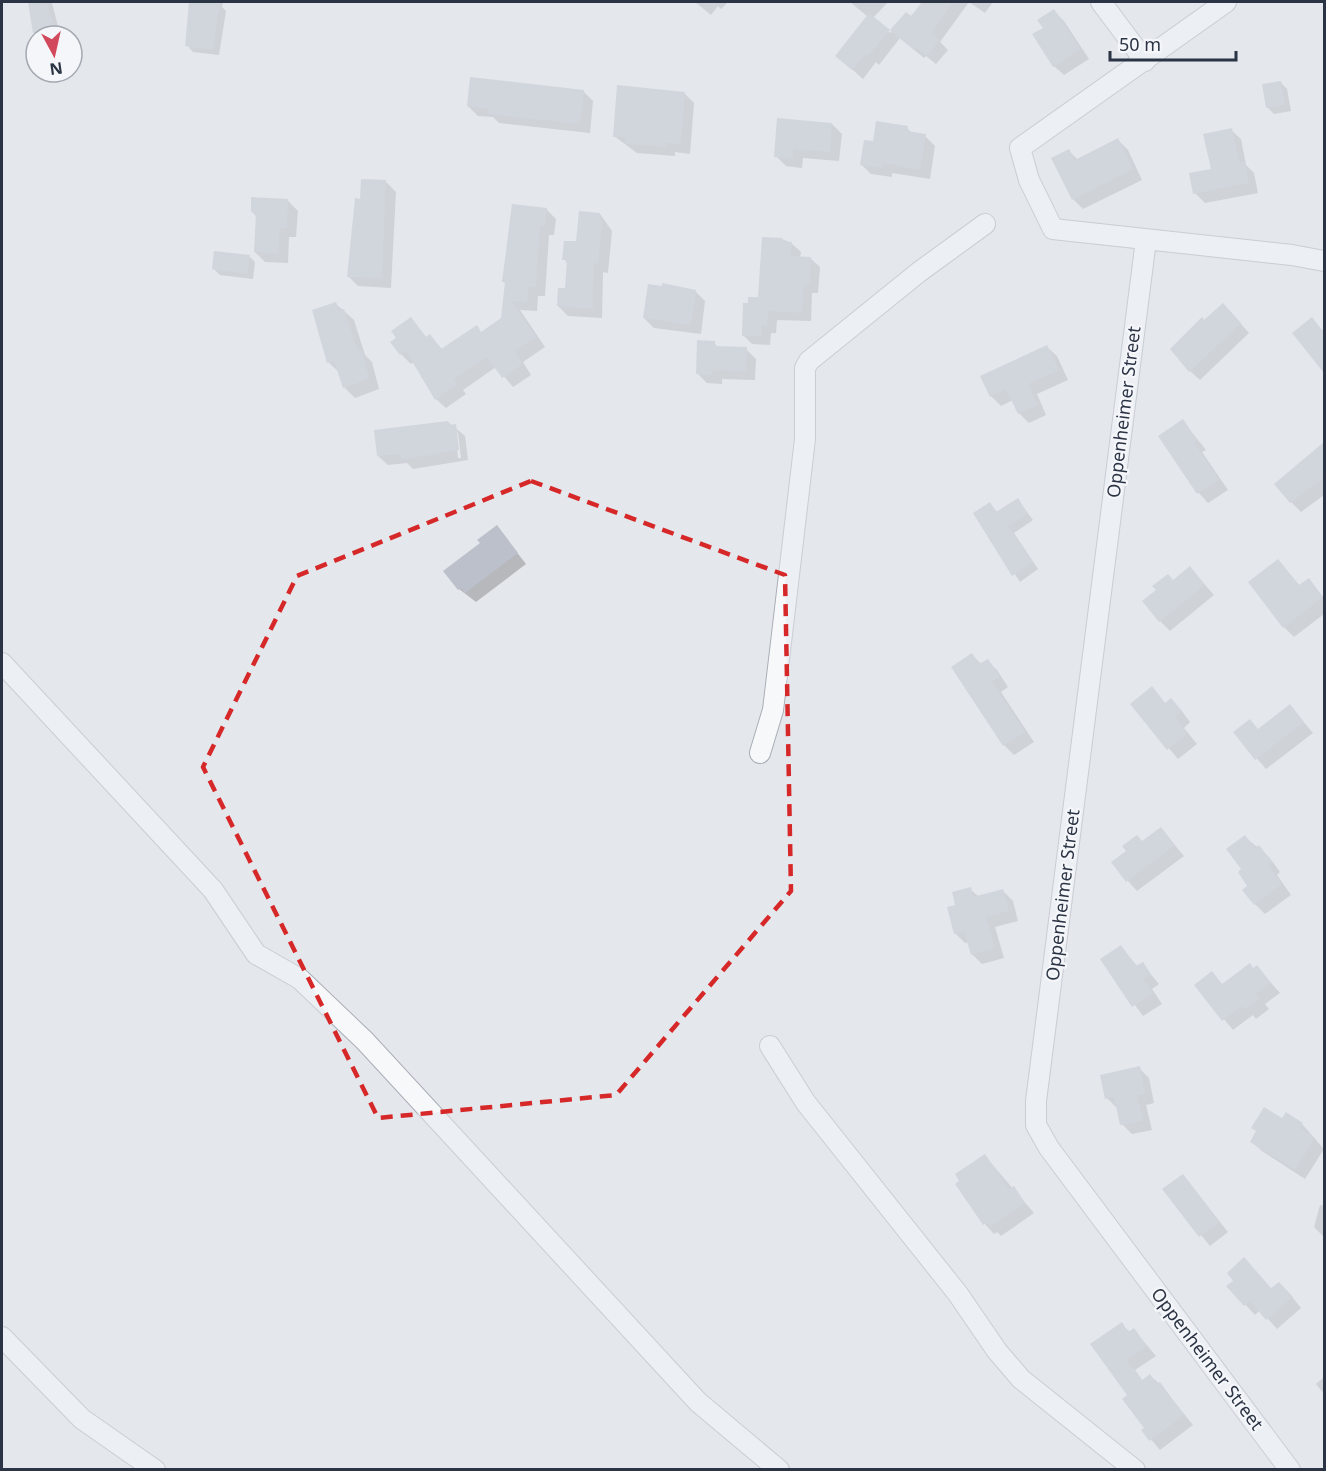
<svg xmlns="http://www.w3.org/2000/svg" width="1326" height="1471" viewBox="0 0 1326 1471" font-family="'Noto Sans',sans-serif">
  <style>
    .shadow { fill: #0003; fill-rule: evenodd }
    .building { fill: #bbc0ca }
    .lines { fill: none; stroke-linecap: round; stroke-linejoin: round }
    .minor-casing { stroke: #a9aeb7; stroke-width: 22 }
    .minor { stroke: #f7f8fa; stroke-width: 20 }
    .marked { fill: none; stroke: #d62828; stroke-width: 4.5; stroke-dasharray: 12 8; stroke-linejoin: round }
    .labels { text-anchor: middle; stroke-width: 4.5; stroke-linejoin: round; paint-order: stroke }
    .street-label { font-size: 18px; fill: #2b3445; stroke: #f4f6f9 }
  </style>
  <rect width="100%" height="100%" fill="#e4e7ec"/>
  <path class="shadow" d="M30 2 52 3 60 34 38 36 34 32Z
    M191 2H223L222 7 226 11 219 55 193 52 187 45Z
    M695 2H728L721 9 718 6 711 15Z
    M850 2H888L873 18 890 33 906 14 911 18 923 2H969L940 42 948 50 936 64 926 56 924 58 900 38 879 65 876 62 863 79 837 56 868 17Z
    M969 2H993L985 13Z
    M1054 11 1064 21 1089 59 1064 75 1054 66 1045 28Z
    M1281 83 1287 89 1291 111 1274 114 1267 107Z
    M583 91 593 101 590 133 499 123 493 117 478 116 468 106Z
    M684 93 694 103 690 154 675 152V156L637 153 614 136Z
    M832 124 842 134 839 161 803 158 802 168 786 166 776 156Z
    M907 128 912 133 925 136 935 146 930 179 892 173V177L871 174 861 164 874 143Z
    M1231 130 1241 139 1246 165 1254 173 1258 193 1205 203 1195 193 1212 170Z
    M1118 140 1128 150 1142 180 1083 209 1073 199 1069 151 1078 160Z
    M386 182 396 192 391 288 358 286 348 276 362 200Z
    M288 201 298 211 296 237H289L288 263 265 262 255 252 257 217 252 212Z
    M546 209 556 219 554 235H549L545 296H538L537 311 520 310 545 347 523 362 531 375 513 387 496 367 463 390 466 394 446 408 436 399 414 362 411 364 401 354 398 339 411 319 427 338 430 336 443 350 477 327 482 333 503 319 506 284 503 281Z
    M600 214 612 231 608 273 603 272 602 318 568 316 558 306 566 290 568 264 564 259Z
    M782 239 791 243 801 252 800 258H810L820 267 818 293H812L811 321 777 320 776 333H771L770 345 752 344 743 335Z
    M249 256 255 262 253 279 220 275 214 269Z
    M663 288 695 291 705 301 701 334 654 328 644 318Z
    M336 304 354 320 365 355 372 362 379 389 355 398 345 388 339 372 329 363 314 311Z
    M1233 315 1249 333 1200 380 1190 371 1204 322Z
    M1312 319 1322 330 1324 329V371L1294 333Z
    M714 343 719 348 746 349 756 359 755 380 722 379V384L707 383 697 373Z
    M1047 347 1057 356 1068 380 1037 394 1046 415 1029 423 1019 413 1013 400 1001 406 991 396Z
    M1182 420 1206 450 1202 452 1228 490 1208 503 1199 493 1160 436Z
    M448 422 465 436 468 460 413 469 407 463 388 465 378 456ZM455 429 458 433 461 458H458Z
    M1321 446 1324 450V495L1301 512 1291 502Z
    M1018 500 1033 520 1014 533 1038 569 1020 582 975 514 990 504 998 513Z
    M497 527 526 564 476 602 459 589 482 544Z
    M1278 561 1300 586 1308 580 1324 598V614L1294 637 1284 627Z
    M1190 568 1214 595 1170 631 1160 621 1173 582Z
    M972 655 981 664 987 661 997 670 1008 687 1001 692 1034 742 1014 755 1004 745Z
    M1152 688 1166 704 1181 710 1190 722 1184 728 1197 744 1178 759 1132 704Z
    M1290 706 1313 733 1266 769 1235 733 1259 730Z
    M1161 829 1184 856 1137 891 1128 881 1142 842Z
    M1245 837 1269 857 1280 872 1277 875 1291 895 1265 914 1255 904 1250 886Z
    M970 889 979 897 1003 891 1013 901 1018 921 995 927 1004 958 982 964 972 954 969 942 965 943 955 933 957 906Z
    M1121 947 1138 967 1142 964 1159 984 1152 989 1162 1004 1143 1016 1102 960Z
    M1257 967 1280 993 1265 1004 1269 1009 1256 1019 1253 1015 1233 1030 1196 986 1212 973 1223 985Z
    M1139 1068 1149 1078 1154 1103 1146 1105 1152 1130 1132 1134 1122 1124 1117 1108 1107 1098Z
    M1282 1120 1302 1124 1324 1149 1305 1179 1262 1151 1252 1142Z
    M985 1156 1034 1213 1001 1236 997 1232 994 1234 985 1224Z
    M1183 1176 1228 1232 1210 1246 1164 1189Z
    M1320 1205 1324 1206V1237L1314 1227Z
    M1229 1287 1289 1293 1301 1308 1277 1329 1260 1310 1255 1315Z
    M1121 1324 1130 1332 1134 1330 1156 1356 1135 1370 1143 1381 1150 1376 1160 1384 1193 1425 1160 1450 1143 1430 1146 1428 1129 1395Z
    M1324 1377V1394L1316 1384Z"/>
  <path class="building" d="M28 2H47L54 28 33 33Z
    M189 2 220 3 213 50 185 46Z
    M922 2H954L931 33 940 40 927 56 917 48 914 50 890 30 906 12 911 16Z
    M1054 9 1080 49 1053 67 1032 34 1043 28 1037 20Z
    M869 13 890 30 868 56 866 54 852 70 835 56Z
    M470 77 584 90 580 124 487 114 488 109 467 106Z
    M1281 81 1285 105 1266 108 1262 84Z
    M617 85 685 92 681 144 666 143V147L625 144 626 137H613Z
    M777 118 832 123 830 152 793 149V158L774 157Z
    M876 121 908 126 907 131 926 134 920 170 883 163 882 168 860 165 864 140 873 141Z
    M1232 128 1239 162 1245 161 1249 183 1193 194 1189 173 1211 169 1203 134Z
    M1118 138 1133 169 1072 200 1051 158 1069 149 1075 160Z
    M361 179 386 180 382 278 347 277 355 198 360 199Z
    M251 197 288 199 287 228H280L278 254 254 252 256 213 251 212Z
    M512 204 547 208 545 226H540L536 287H529L527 302 512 301 536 337 514 351 523 364 502 378 487 357 454 379 457 384 435 400 406 351 400 355 390 342 396 338 391 331 411 317 426 337 430 334 441 349 477 325 481 332 501 318 505 282H502Z
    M579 211 600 213V219L603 220 598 264 594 263 593 309 557 306 558 288H565L567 260H562L564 241H576Z
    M762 237 782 238V241L792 242 791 256 811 257 810 285H804L802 313 768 311 767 325H762V336H742L743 303H748V297H758Z
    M214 251 250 255 247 274 212 269Z
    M662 283 696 290 691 325 643 318 648 284 662 286Z
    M336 302 339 310 344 309 358 351 362 350 369 379 343 388 334 361 327 363 312 310Z
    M1223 303 1241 323 1189 372 1170 349 1202 317 1204 320Z
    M1312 317 1324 333V373L1292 333Z
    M697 340 715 341V346L747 347 746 371 713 370 712 375 696 374Z
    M1047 345 1059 370 1028 384 1038 405 1018 414 1006 389 990 397 980 376Z
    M1183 419 1197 440 1194 442 1219 480 1197 494 1158 436Z
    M448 421 449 425 456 424 459 450 401 460V454L377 456 374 430Z
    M1324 442V478L1290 503 1274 484Z
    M1018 498 1028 514 1008 526 1033 562 1012 576 973 513 990 502 996 512Z
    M497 525 518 553 465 593 461 588 458 590 443 571 480 543 477 540Z
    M1278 559 1299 585 1309 578 1323 597 1283 628 1248 582Z
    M1190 566 1205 585 1159 622 1142 601 1156 590 1152 586 1168 574 1173 580Z
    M972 653 979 664 988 659 1000 676 992 682 1025 732 1003 746 951 667Z
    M1152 686 1165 703 1171 698 1182 711 1175 717 1188 733 1167 750 1130 704Z
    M1290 704 1304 722 1255 760 1233 732 1250 719 1258 729Z
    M1161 827 1175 845 1126 882 1111 862 1126 851 1122 846 1137 835 1142 841Z
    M1245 835 1255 848 1259 845 1272 862 1268 865 1282 884 1254 905 1242 890 1247 886 1238 872 1241 869 1226 849Z
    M971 887 973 897 1003 889 1009 911 986 917 995 948 971 955 964 931 954 934 947 907 955 905 952 892Z
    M1121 945 1136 966 1143 962 1151 974 1143 979 1153 993 1132 1007 1100 959Z
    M1250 963 1253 968 1257 965 1271 983 1256 994 1260 998 1245 1010 1242 1006 1222 1021 1194 985 1212 971 1222 984Z
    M1140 1066 1145 1094 1137 1095 1143 1121 1120 1125 1114 1097 1105 1099 1100 1075Z
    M1264 1107 1282 1118 1286 1112 1303 1123 1300 1128 1315 1138 1295 1170 1250 1142 1256 1131 1251 1128Z
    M985 1154 1009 1189 1014 1186 1025 1203 990 1227 987 1222 983 1225 955 1184 959 1181 955 1174Z
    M1183 1174 1220 1222 1199 1237 1162 1189Z
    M1244 1257 1271 1288 1279 1282 1293 1297 1266 1320 1250 1301 1244 1306 1226 1286 1233 1281 1227 1273Z
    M1122 1322 1128 1332 1134 1328 1147 1346 1126 1360 1142 1380 1150 1374 1157 1384 1160 1382 1184 1415 1149 1441 1141 1430 1144 1428 1122 1399 1127 1395 1090 1344Z"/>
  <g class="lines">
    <g class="minor-casing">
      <path id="minor" d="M1101 2 1145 61
        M1226 2 1020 148 1029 180 1053 229 1292 255 1324 261
        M1146 240 1036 1101V1125L1049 1148 1290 1470
        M2 663 213 890 256 954 300 979 365 1041 698 1402 779 1470
        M760 753 773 710 789 575 805 439V368L809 361 919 272 985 224
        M770 1046 806 1103 958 1294 997 1351 1021 1379 1135 1470
        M2 1337 82 1419 155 1470"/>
    </g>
    <use href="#minor" class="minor"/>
  </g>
  <path d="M0 0H1326V1471H0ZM531 481 785 575 791 891 616 1095 378 1118 203 767 297 576Z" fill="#e4e7ec" fill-opacity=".55" fill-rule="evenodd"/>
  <path class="marked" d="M531 481 785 575 791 891 616 1095 378 1118 203 767 297 576Z"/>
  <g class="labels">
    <g class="street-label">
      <text transform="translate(1124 412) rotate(-83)" y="6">Oppenheimer Street</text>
      <text transform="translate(1063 895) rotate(-83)" y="6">Oppenheimer Street</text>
      <text transform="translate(1207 1359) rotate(53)" y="6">Oppenheimer Street</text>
    </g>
  </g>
  <rect width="1326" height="1471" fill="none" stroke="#2b3445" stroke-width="6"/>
  <g transform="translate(54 54) rotate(172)"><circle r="28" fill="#f4f6f9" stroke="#a4a8b1" stroke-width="1.5"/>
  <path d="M0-4.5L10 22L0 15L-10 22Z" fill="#d1495b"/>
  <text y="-9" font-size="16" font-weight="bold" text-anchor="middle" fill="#2b3445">N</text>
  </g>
  <path d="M1110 51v9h126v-9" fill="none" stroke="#2b3445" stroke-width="3"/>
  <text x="1119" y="51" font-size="18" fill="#2b3445" stroke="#f4f6f9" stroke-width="4.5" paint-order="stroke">50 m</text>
</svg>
